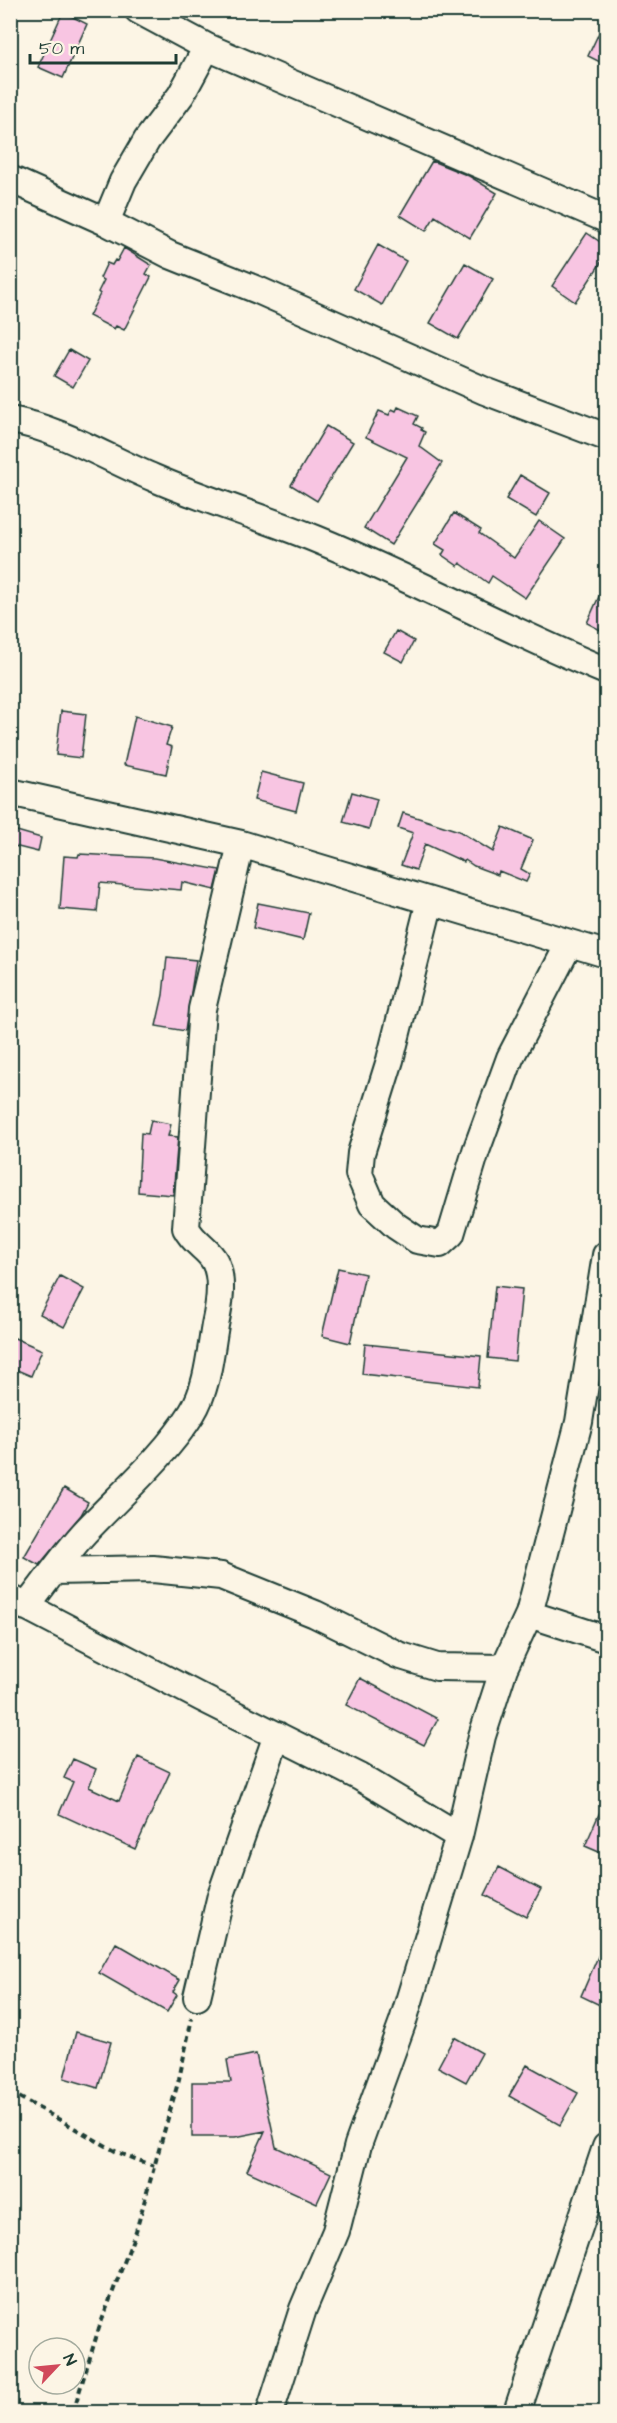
<svg xmlns="http://www.w3.org/2000/svg" width="617" height="2423" viewBox="0 0 617 2423" font-family="'Architects Daughter',sans-serif">
  <style>
    .building { fill: #f8c5e2; stroke: #1f3d34; stroke-width: 1.5 }
    .lines { fill: none; stroke-linecap: round; stroke-linejoin: round }
    .minor-casing { stroke: #1f3d34; stroke-width: 30 }
    .path { stroke: #1f3d34; stroke-width: 4; stroke-dasharray: 6 4.5; stroke-linecap: butt }
    .minor { stroke: #fcf5e5; stroke-width: 26 }
  </style>
  <rect width="100%" height="100%" fill="#fcf5e5"/>
  <filter id="ink" filterUnits="userSpaceOnUse"><feTurbulence type="fractalNoise" baseFrequency=".0167" numOctaves="2"/><feDisplacementMap in="SourceGraphic" scale="12" xChannelSelector="R" yChannelSelector="G"/><feConvolveMatrix kernelMatrix="1 2 1 2 8 2 1 2 1" color-interpolation-filters="sRGB"/></filter>
  <g filter="url(#ink)">
    <path class="building" d="M63 12 87 24 63 78 38 67Z
      M606 18V65L588 56Z
      M432 161 469 176 497 193 470 238 435 216 426 231 400 215Z
      M587 233 606 246V255L575 302 552 286Z
      M378 245 406 261 382 305 354 289Z
      M124 248 151 265 146 274 151 277 124 330 116 326 114 329 89 316 100 294 98 292 104 280 100 278 107 263 112 265 115 260 117 261Z
      M465 263 493 279 458 339 430 323Z
      M69 350 88 361 73 387 54 376Z
      M398 407 418 416 414 424 422 428 421 430 425 432 419 446 442 463 391 545 364 528 407 457 366 437 379 411 389 415 392 409 396 411Z
      M326 426 353 442 317 501 291 485Z
      M520 475 550 493 536 517 506 499Z
      M454 513 481 530 479 533 514 558 539 521 565 539 525 598 492 576 488 583 460 563 458 566 442 555 445 550 435 544Z
      M606 581V633L587 623Z
      M396 631 414 641 403 662 384 652Z
      M61 711 86 714 81 758 56 755Z
      M135 716 172 727 166 745 172 747 166 774 124 765Z
      M261 772 303 783 296 811 254 800Z
      M352 792 377 799 369 829 343 822Z
      M403 813 459 831 493 852 503 827 533 840 521 869 530 874 526 882 499 871 498 875 474 866 465 860 464 862 425 844 416 870 401 865 413 833 398 828Z
      M10 829 41 838 38 852 10 845Z
      M79 854 154 858 220 870 215 890 182 882 181 890 100 883 97 912 60 909 64 856 78 857Z
      M258 903 309 913 303 940 253 928Z
      M167 957 196 960 185 1031 156 1026 163 995Z
      M151 1120 171 1124 168 1136 178 1137 173 1195 138 1192 141 1133 148 1134Z
      M338 1268 365 1274 350 1343 322 1336Z
      M60 1276 84 1289 64 1327 40 1314Z
      M495 1286 522 1289 515 1361 488 1358Z
      M10 1336 42 1350 31 1376 10 1367Z
      M365 1344 481 1356 478 1387 362 1374Z
      M64 1488 88 1502 81 1515 39 1565 24 1557Z
      M360 1678 438 1719 424 1745 346 1705Z
      M138 1757 170 1772 135 1849 59 1814 73 1782 64 1778 73 1759 96 1769 89 1787 119 1801Z
      M606 1798V1855L585 1846Z
      M499 1867 541 1889 526 1917 485 1895Z
      M606 1938V2008L581 1996Z
      M116 1943 180 1980 173 1992 177 1995 167 2012 99 1973Z
      M76 2032 111 2042 98 2088 64 2078Z
      M454 2037 482 2053 466 2082 438 2067Z
      M256 2054 276 2147 331 2173 317 2203 247 2171 265 2131 235 2137H192V2082H231L227 2060Z
      M527 2065 578 2093 560 2125 509 2096Z"/>
    <g class="lines">
      <g class="minor-casing">
        <path id="minor" d="M138 10 207 47 606 219
          M207 47 181 95 147 140 123 181 106 222 170 255 260 291 485 391 606 437
          M10 179 106 222
          M10 420C57 427 110 460 154 478 207 501 262 517 316 539 415 579 508 631 606 671
          M10 792 241 844 606 954
          M430 901 390 1060 361 1153 359 1174 372 1204 396 1226 417 1240 440 1244 451 1234 476 1151 510 1058 569 944
          M54 1571 153 1569 221 1576 315 1614 398 1655 437 1667 504 1668
          M10 1598 202 1698 360 1777 459 1836
          M26 1607C46 1582 64 1555 85 1532 120 1495 165 1456 192 1413 208 1387 210 1354 215 1325 219 1307 224 1280 215 1262 209 1249 194 1244 186 1228L202 1009 241 844
          M529 1614 606 1639
          M197 1997 221 1895 277 1735
          M270 2412 303 2309 336 2231 358 2145 403 2021 459 1836 482 1736 504 1668 529 1614 579 1422 606 1255
          M517 2412 606 2147"/>
      </g>
      <path class="path" d="M10 2092 117 2152 154 2166
        M73 2412 99 2328 136 2231 179 2079 192 2018"/>
      <use href="#minor" class="minor"/>
    </g>
  </g>
  <rect width="617" height="2423" fill="none" stroke="#fcf5e5" stroke-width="36"/>
  <rect x="18" y="18" width="581" height="2387" fill="none" stroke="#1f3d34" stroke-width="2" filter="url(#ink)"/>
  <g transform="translate(57 2366) rotate(64)"><circle r="28" fill="#fcf5e5" stroke="#a4ab9e" stroke-width="1.5"/>
  <path d="M0-4.5L10 22L0 15L-10 22Z" fill="#d1495b"/>
  <text y="-9" font-size="16" font-weight="bold" text-anchor="middle" fill="#1f3d34">N</text>
  </g>
  <path d="M30 54v9h146v-9" fill="none" stroke="#1f3d34" stroke-width="3"/>
  <text x="39" y="54" font-size="18" fill="#1f3d34" stroke="#fcf5e5" stroke-width="4.5" paint-order="stroke">50 m</text>
</svg>
